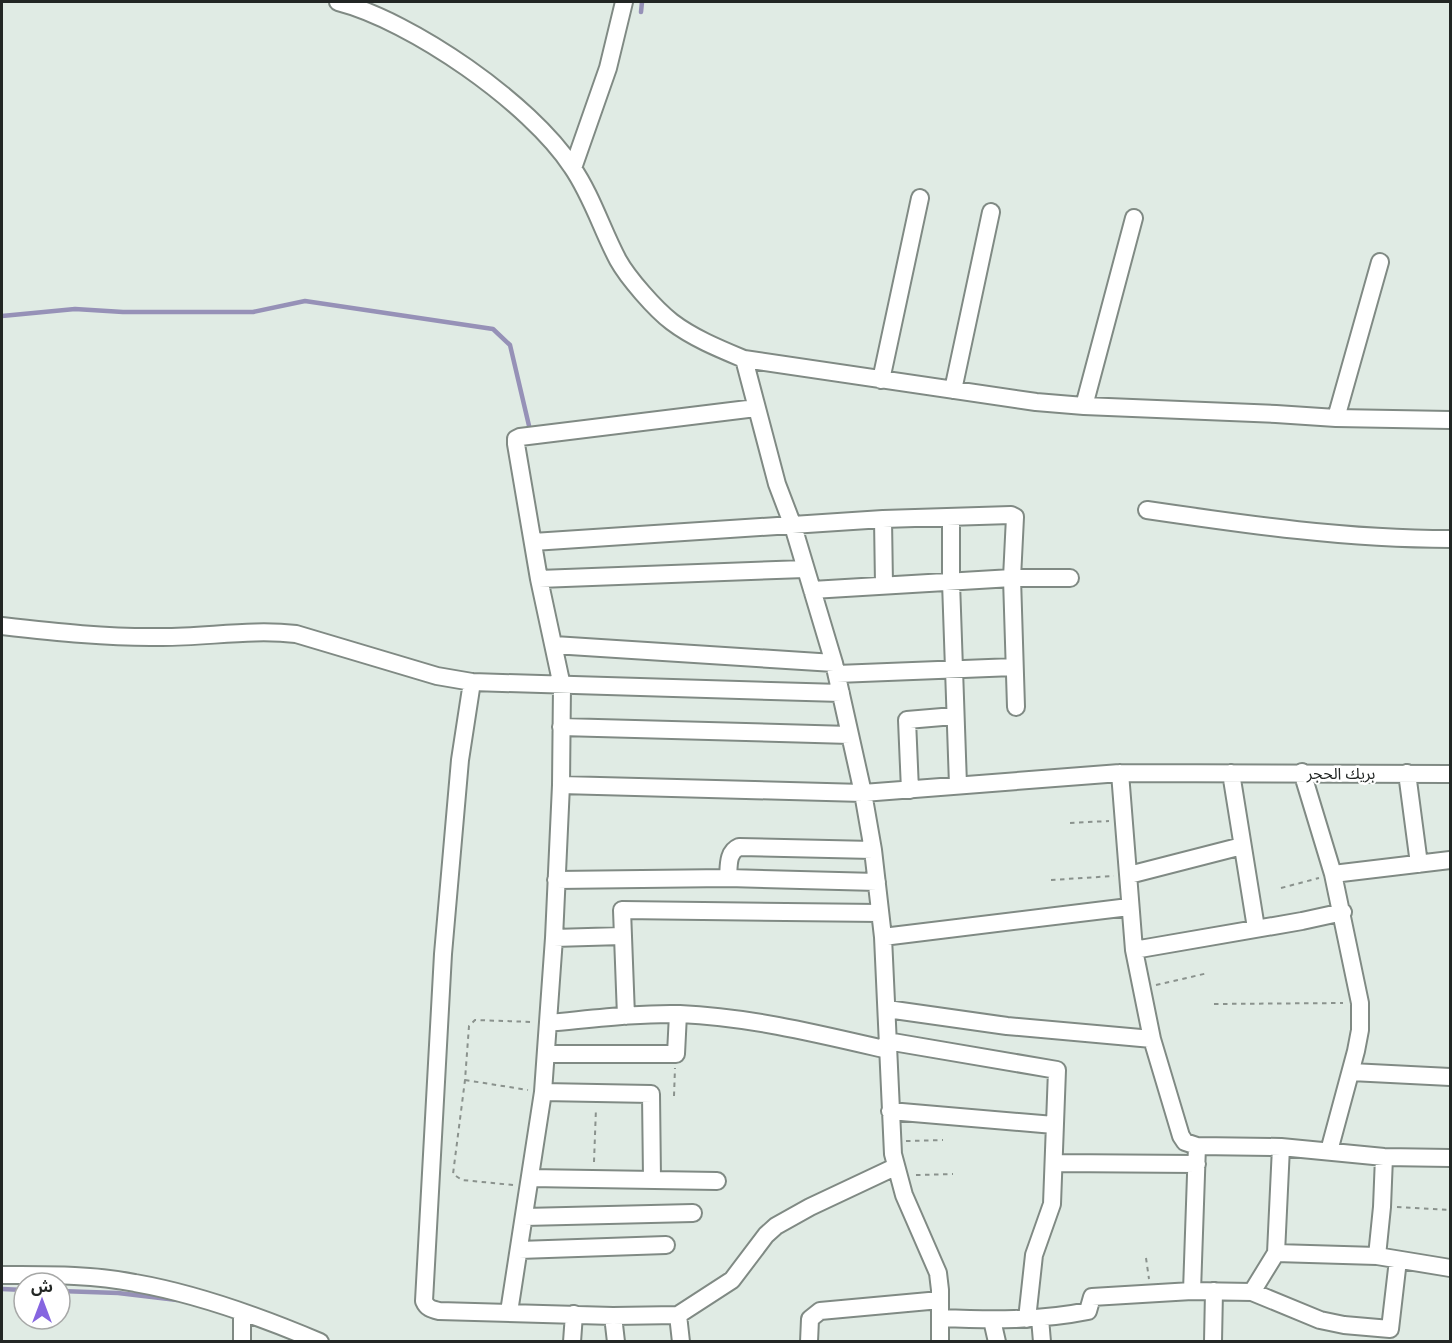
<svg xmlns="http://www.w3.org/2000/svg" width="1452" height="1343" viewBox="0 0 1452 1343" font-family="'Fira Sans','Noto Sans Arabic',sans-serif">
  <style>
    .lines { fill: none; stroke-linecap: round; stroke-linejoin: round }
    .stream { stroke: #9691b7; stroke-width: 4.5 }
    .minor-casing { stroke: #808a84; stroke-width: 20 }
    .path { stroke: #8a928d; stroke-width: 2; stroke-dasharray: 4.5 4.5; stroke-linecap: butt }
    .minor { stroke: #fff; stroke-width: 16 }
    .labels { text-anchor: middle; stroke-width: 5; stroke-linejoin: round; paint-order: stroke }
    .street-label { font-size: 16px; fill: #222624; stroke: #fff }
  </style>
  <rect width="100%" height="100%" fill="#e0ebe4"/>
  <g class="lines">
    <path class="stream" d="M641 12 642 2
      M2 316 75 309 123 312H253L305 301 493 329 510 345 530 430
      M2 1289 24 1290
      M60 1291 118 1293 177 1300"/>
    <g class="minor-casing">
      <path id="minor" d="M338 2C412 21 530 103 572 167 592 196 602 230 618 260 628 278 655 309 672 322 693 338 720 349 744 359L777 484 793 526 834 663 863 793 1120 773 1450 774
        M573 168 608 68 624 2
        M744 359 1036 402 1084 406 1276 414 1336 418 1450 420
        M881 380 920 198
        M953 390 991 212
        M1084 406 1134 218
        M1336 418 1380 262
        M1147 510C1249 525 1347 539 1450 539
        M951 518V582L958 785
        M883 519 884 585
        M533 542 883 519 1011 515 1015 517 1012 578 1016 707
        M539 579 805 569
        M812 590 1012 578H1070
        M2 626C55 632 109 638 162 637 208 637 251 629 296 634L437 676 472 682 841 693
        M554 645 834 663
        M837 674 1014 667
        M472 682 460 760 443 954 424 1301C427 1308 431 1309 439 1311L613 1316 678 1315 732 1280 766 1235 776 1226 810 1207 895 1167
        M561 727 850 735
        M1302 772 1333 874 1360 1003V1030L1356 1051 1329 1151
        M1120 773 1134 950 1152 1039 1181 1136 1185 1142 1197 1146 1281 1147 1384 1157 1450 1158
        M1231 773 1256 928
        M1407 773 1419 864
        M561 785 863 793 873 850 883 937 893 1154 904 1195 938 1273 940 1290V1342
        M910 790 907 720 954 716
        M1333 874 1450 860
        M1129 875 1242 846
        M728 878C729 867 727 852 739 847L873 850
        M556 880 728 878 877 882
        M883 937 1129 907
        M554 938 622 936
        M1134 950 1302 921 1343 912
        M887 1009 1007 1026 1152 1039
        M626 1016 622 910 880 913
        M548 1023C592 1019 636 1013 680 1014 750 1017 819 1034 888 1050
        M887 1041 1057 1070 1052 1204 1034 1255 1027 1319
        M546 1054H676L678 1014
        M1351 1072 1450 1077
        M543 1092 651 1094 652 1179
        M890 1111 1054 1125
        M1054 1163 1197 1164
        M530 1178 717 1181
        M524 1217 693 1213
        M519 1250 666 1245
        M1276 1253 1377 1256 1450 1268
        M1377 1256 1382 1207 1384 1157
        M2 1275C46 1275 91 1274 135 1283 198 1294 261 1317 320 1342
        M1192 1291 1197 1146
        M1252 1292 1276 1253 1281 1147
        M242 1312V1342
        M509 1312 543 1092 554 938 561 785 562 686 539 579 516 444V439L520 437 756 408
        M678 1315 681 1342
        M613 1316 616 1342
        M940 1318C990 1320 1039 1321 1088 1311L1092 1297 1192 1291 1252 1292 1320 1320 1344 1325 1390 1329 1398 1260
        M1040 1318 1042 1342
        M992 1320 997 1342
        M572 1342 574 1314
        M809 1342 810 1319 820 1311 940 1300
        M1213 1342 1214 1291"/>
    </g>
    <path class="path" d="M1070 823 1109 821
      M1051 880 1114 876
      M1281 888 1319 878
      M1156 985 1208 973
      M1214 1004 1343 1003
      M465 1080 528 1090
      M674 1096 675 1068
      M906 1141 943 1140
      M594 1162 596 1108
      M916 1175 953 1174
      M513 1185 462 1180 453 1174 465 1080 469 1026 475 1020 533 1022
      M1397 1207 1450 1210
      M1146 1258 1149 1279"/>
    <use href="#minor" class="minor"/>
  </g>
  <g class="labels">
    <g class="street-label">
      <text x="1341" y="779">بريك الحجر</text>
    </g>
  </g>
  <rect width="1452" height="1343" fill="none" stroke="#222624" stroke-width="6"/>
  <g transform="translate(42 1301)"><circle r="28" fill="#ffffff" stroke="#a7a8a7" stroke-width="1.5"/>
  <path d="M0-4.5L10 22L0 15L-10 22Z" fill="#8665e0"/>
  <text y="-9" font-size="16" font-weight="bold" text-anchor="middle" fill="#222624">ش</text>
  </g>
</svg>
